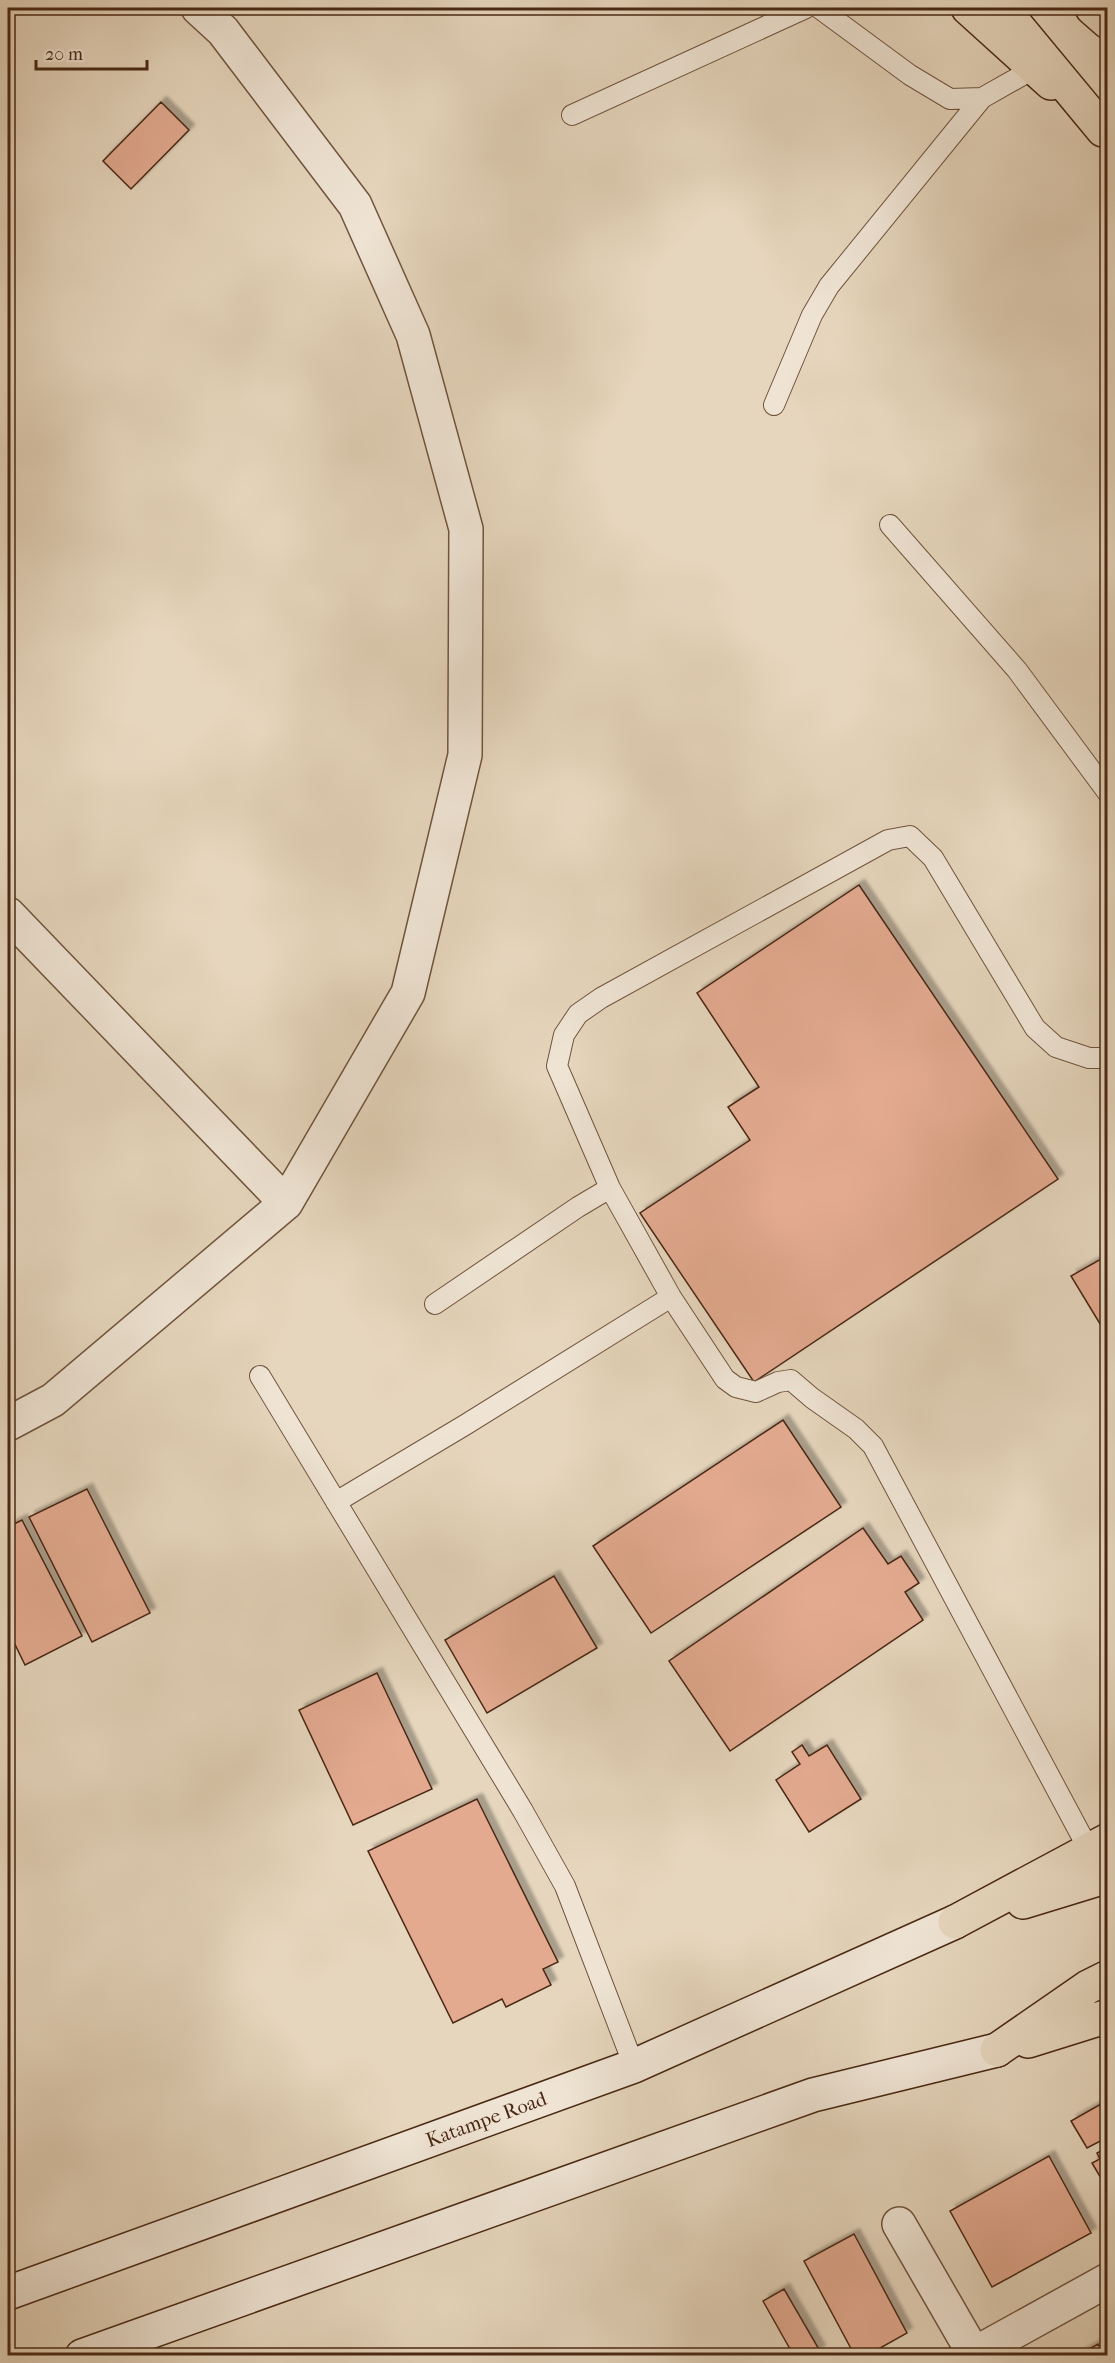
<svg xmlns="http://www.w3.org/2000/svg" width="1115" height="2363" viewBox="0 0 1115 2363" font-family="'IM FELL French Canon',serif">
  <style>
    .building { fill: #e3aa90; stroke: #492813; stroke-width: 1.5; filter: url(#shadow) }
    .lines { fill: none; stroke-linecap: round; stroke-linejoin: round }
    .service-casing { stroke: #70543e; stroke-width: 22 }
    .minor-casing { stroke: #70543e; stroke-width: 36 }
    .secondary-casing { stroke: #492813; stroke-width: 36 }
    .trunk-casing { stroke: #492813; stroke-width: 36 }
    .motorway-casing { stroke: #492813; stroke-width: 36 }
    .service { stroke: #efe4d4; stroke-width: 20 }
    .minor { stroke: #efe4d4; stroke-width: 33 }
    .secondary { stroke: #efe4d4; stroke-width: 33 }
    .trunk { stroke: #e6d6bd; stroke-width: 33 }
    .motorway { stroke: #e6d6bd; stroke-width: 33 }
    .labels { text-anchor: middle; stroke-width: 6; stroke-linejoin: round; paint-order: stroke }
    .street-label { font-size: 20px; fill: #492813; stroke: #efe4d4 }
  </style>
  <defs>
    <filter id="shadow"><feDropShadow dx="5.5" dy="-5.5" stdDeviation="1.5" flood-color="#0004"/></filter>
  </defs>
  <rect width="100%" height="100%" fill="#e6d6bd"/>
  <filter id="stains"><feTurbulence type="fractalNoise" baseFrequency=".00333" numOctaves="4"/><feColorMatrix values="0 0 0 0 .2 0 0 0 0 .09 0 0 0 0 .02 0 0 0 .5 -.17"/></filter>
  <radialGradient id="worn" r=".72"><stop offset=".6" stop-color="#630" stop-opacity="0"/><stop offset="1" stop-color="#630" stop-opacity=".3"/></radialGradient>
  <path class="building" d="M161 102 189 130 131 189 103 161Z
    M859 885 1058 1179 754 1382 640 1213 750 1140 728 1107 759 1087 697 993Z
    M1108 1255V1337L1071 1276Z
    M783 1420 841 1507 651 1633 593 1546Z
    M87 1489 150 1613 92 1642 29 1517Z
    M22 1520 82 1636 25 1665 8 1630V1527Z
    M863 1528 888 1564 901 1556 919 1583 905 1592 923 1620 730 1751 669 1661Z
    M554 1576 597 1648 487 1713 445 1640Z
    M377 1673 432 1789 353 1825 299 1710Z
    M802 1745 809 1756 827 1745 861 1799 809 1832 776 1780 800 1764 792 1752Z
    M477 1799 558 1962 543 1969 551 1985 506 2007 502 1999 453 2023 368 1851Z
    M1108 2100V2137L1087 2148 1071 2121Z
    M1108 2147V2190L1092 2163 1100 2159 1097 2153Z
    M1049 2156 1091 2233 992 2287 950 2211Z
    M854 2234 907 2333 866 2356H855L804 2261Z
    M784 2289 820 2351 811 2356H794L763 2301Z
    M1098 2344 1104 2356H1077Z"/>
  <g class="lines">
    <g class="service-casing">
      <path id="service" d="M819 8 910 75 950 99 982 98 1035 68
        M572 115 806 8
        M774 405 812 315 829 286 982 98
        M890 525 1017 670 1108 793
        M435 1304 578 1207 610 1188
        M260 1376 523 1811 565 1886 634 2066
        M336 1502 465 1425 671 1297
        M1089 1850 873 1446 856 1429 812 1398 791 1380 778 1382 756 1392 736 1387 725 1379 671 1297 610 1188 557 1066 564 1035 578 1014 601 998 888 840 910 836 933 858 1035 1028 1056 1047 1089 1058H1108"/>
    </g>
    <g class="minor-casing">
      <path id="minor" d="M8 914 286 1203
        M8 1424 53 1400 286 1203 408 993 465 755 466 529 413 335 355 205 223 31 198 8
        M899 2224 974 2354
        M975 2356 974 2354 1108 2280"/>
    </g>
    <g class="secondary-casing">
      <path id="secondary" d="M8 2293 634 2066 955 1922
        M82 2356 813 2095 997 2050"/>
    </g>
    <g class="trunk-casing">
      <path id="trunk" d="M968 8 1051 83
        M1023 1902 1108 1876
        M955 1922 1108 1840
        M1028 2041 1108 2016
        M997 2050 1088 1987 1108 1977"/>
    </g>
    <g class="motorway-casing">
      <path id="motorway" d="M1002 8 1103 130
        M1092 8 1108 22"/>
    </g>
    <use href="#service" class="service"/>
    <use href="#minor" class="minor"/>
    <use href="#secondary" class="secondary"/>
    <use href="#trunk" class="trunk"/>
    <use href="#motorway" class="motorway"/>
  </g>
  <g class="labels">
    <g class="street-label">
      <text transform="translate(486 2119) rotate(-20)" y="7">Katampe Road</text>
    </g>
  </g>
  <rect width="1115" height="2363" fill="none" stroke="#e6d6bd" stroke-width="30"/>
  <rect x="9" y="9" width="1097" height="2345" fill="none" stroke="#492813" stroke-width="3"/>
  <rect x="15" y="15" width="1085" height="2333" fill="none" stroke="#492813" stroke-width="1.5"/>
  <path d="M36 60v9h111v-9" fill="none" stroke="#492813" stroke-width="3"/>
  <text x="45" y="60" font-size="18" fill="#492813" stroke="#efe4d4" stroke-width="4.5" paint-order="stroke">20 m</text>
  <rect width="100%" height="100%" filter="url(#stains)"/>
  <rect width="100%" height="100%" fill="url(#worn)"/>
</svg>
